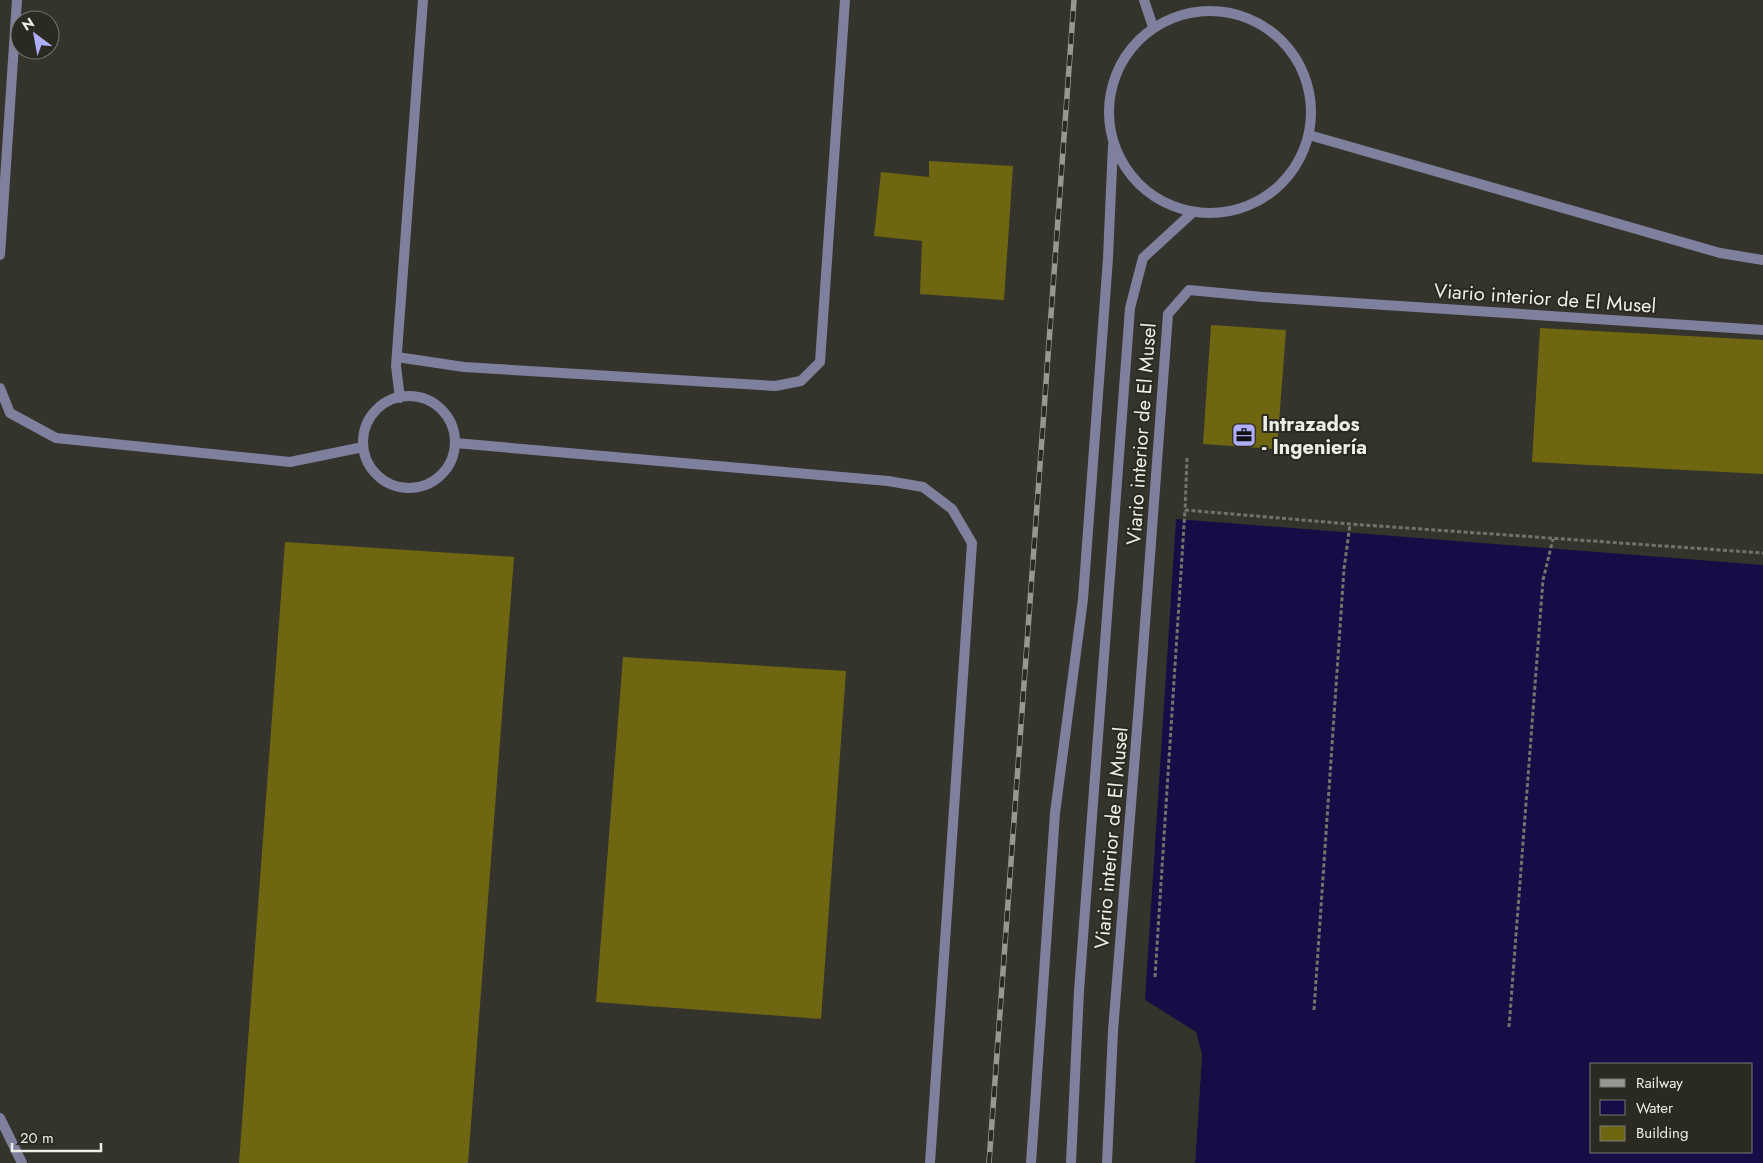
<svg xmlns="http://www.w3.org/2000/svg" width="1763" height="1163" viewBox="0 0 1763 1163" font-family="Jost,sans-serif">
  <style>
    .water { fill: #170c45; fill-rule: evenodd }
    .pier { fill: #34342c }
    .building { fill: #6f6612 }
    .lines { fill: none; stroke-linecap: round; stroke-linejoin: round }
    .path { stroke: #73736c; stroke-width: 3; stroke-dasharray: 4 2.5; stroke-linecap: butt }
    .lane { stroke: #7f809e; stroke-width: 10 }
    .rail-casing { stroke: #989892; stroke-width: 5.5 }
    .rail { stroke: #2a2a22; stroke-width: 4; stroke-dasharray: 11; stroke-linecap: butt }
    .labels { text-anchor: middle; stroke-width: 4; stroke-linejoin: round; paint-order: stroke }
    .street-label { font-size: 20px; fill: #eeeee9; stroke: #2a2a22 }
    .poi-label { font-size: 20px; font-weight: bold; fill: #eeeee9; stroke: #2a2a22; text-anchor: start }
  </style>
  <rect width="100%" height="100%" fill="#34342c"/>
  <path class="water" d="M1176 519 1763 565V1163H1195L1202 1055 1196 1032 1145 1000ZM1592 1064H1752V1152H1592Z"/>
  <path class="pier" d="M1145 1000 1196 1032 1202 1055 1195 1163H1193L1200 1055 1194 1033 1145 1002Z"/>
  <path class="building" d="M929 161 1013 166 1004 300 920 294 922 241 874 236 881 172 929 177Z
    M1211 325 1286 330 1277 449 1203 444Z
    M1540 328 1763 340V474L1532 462Z
    M285 542 514 557 468 1163H239Z
    M623 657 846 671 821 1019 596 1002Z"/>
  <g class="lines">
    <path class="path" d="M1187 458 1185 510 1350 524 1763 553
      M1155 977 1185 510
      M1314 1010 1344 569 1350 524
      M1509 1027 1543 580 1553 539"/>
    <path class="lane" d="M1144 0 1153 27
      M1109 112a101 101 0 1 1 202 0a101 101 0 1 1-202 0Z
      M1309 135 1720 253 1763 260
      M0 255 17 0
      M397 357 464 367 775 386 801 381 820 362 845 0
      M0 388 10 413 56 438 290 462 363 447
      M363 442a46 46 0 1 1 92 0a46 46 0 1 1-92 0Z
      M400 398 396 366 423 0
      M455 443 888 481 923 487 952 509 972 543 930 1163
      M0 1118 22 1163
      M1031 1163 1055 813 1083 599 1108 258 1113 145
      M1071 1163 1079 991 1130 308 1143 258 1192 213
      M1107 1163 1113 1031 1139 704 1168 314 1189 290 1263 297 1763 330"/>
    <g class="rail-casing">
      <path id="rail" d="M989 1163 1074 0"/>
    </g>
    <use href="#rail" class="rail"/>
  </g>
  <defs>
    <g id="office-square" transform="scale(1.25)"><rect x="-9" y="-9" width="18" height="18" rx="4" fill="#aeaefa" stroke="#2a2a22"/><path d="M-6-3h4V-5.5h4V-3h4V5H-6ZM-1-4.5V-3h2v-1.5ZM-6 0V1H6V0Z" fill="#111"/></g>
  </defs>
  <g fill-rule="evenodd">
    <use href="#office-square" x="1244" y="435"/>
  </g>
  <g class="labels">
    <g class="street-label">
      <text transform="translate(1545 298) rotate(4)" y="7">Viario interior de El Musel</text>
      <text transform="translate(1141 434) rotate(-86)" y="7">Viario interior de El Musel</text>
      <text transform="translate(1111 838) rotate(-85)" y="7">Viario interior de El Musel</text>
    </g>
    <g class="poi-label">
      <text x="1262" y="431">Intrazados<tspan x="1262" dy="23">- Ingeniería</tspan></text>
    </g>
  </g>
  <rect x="1590" y="1063" width="162" height="90" fill="#2a2a22" stroke="#787872"/>
  <rect x="1600" y="1079" width="25" height="8" fill="#989892" stroke="#787872"/>
  <text x="1636" y="1088" font-size="15" fill="#eeeee9">Railway</text>
  <rect x="1600" y="1100" width="25" height="15" fill="#170c45" stroke="#787872"/>
  <text x="1636" y="1113" font-size="15" fill="#eeeee9">Water</text>
  <rect x="1600" y="1126" width="25" height="15" fill="#6f6612" stroke="#787872"/>
  <text x="1636" y="1138" font-size="15" fill="#eeeee9">Building</text>
  <g transform="translate(35 35) rotate(328)"><circle r="24" fill="#2a2a22" stroke="#787872"/>
  <path d="M0-4L9 19L0 12L-9 19Z" fill="#aeaefa"/>
  <text y="-8" font-size="14" font-weight="bold" text-anchor="middle" fill="#eeeee9">N</text>
  </g>
  <path d="M12 1143v8h89v-8" fill="none" stroke="#eeeee9" stroke-width="2.5"/>
  <text x="20" y="1143" font-size="15" fill="#eeeee9" stroke="#2a2a22" stroke-width="4" paint-order="stroke">20 m</text>
</svg>
